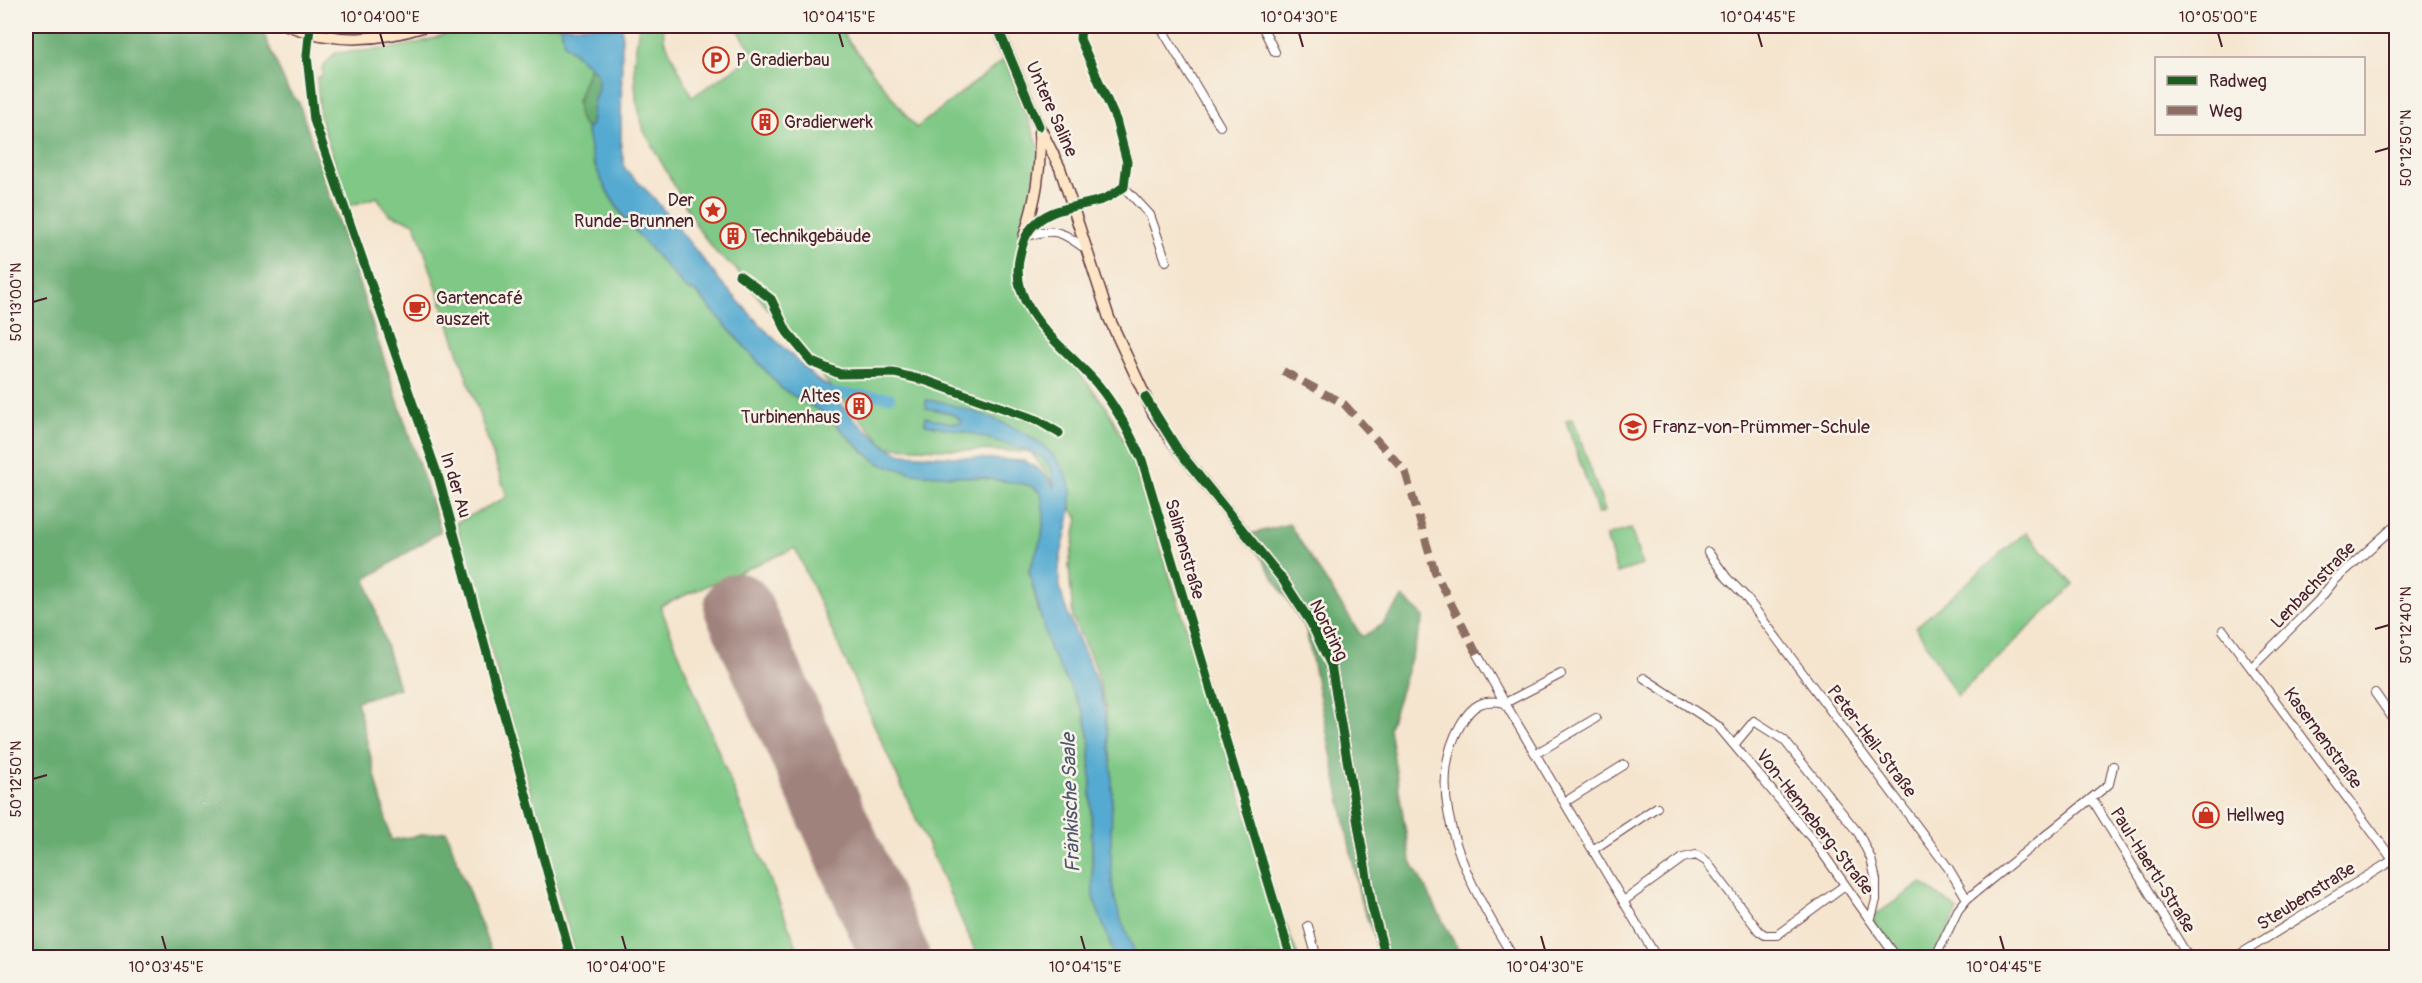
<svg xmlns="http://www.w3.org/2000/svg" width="2422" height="983" viewBox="0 0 2422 983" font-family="Pangolin,sans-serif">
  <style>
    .green { fill: #7fc885; stroke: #647458; stroke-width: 1.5 }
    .forest { fill: #67ac72; stroke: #58664e; stroke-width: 1.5 }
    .water { fill: #55aad1; stroke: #50647e; stroke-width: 1.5 }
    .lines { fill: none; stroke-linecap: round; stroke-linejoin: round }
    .canal { stroke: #55aad1; stroke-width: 10 }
    .runway { stroke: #a0827d; stroke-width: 68 }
    .minor-casing { stroke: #643d44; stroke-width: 10 }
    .secondary-casing { stroke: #643d44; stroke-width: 13 }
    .minor { stroke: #fff; stroke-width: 8 }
    .secondary { stroke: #fde5c5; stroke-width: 10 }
    .quiet { stroke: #8d6e63; stroke-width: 8; stroke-dasharray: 15 8; stroke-linecap: butt }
    .cycleway-casing { stroke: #f7f3e8; stroke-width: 13 }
    .cycleway { stroke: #1b5e20; stroke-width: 9 }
    .ticks { fill: none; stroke: #4a1f2b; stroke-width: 2 }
    .labels { text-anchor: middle; stroke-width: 5; stroke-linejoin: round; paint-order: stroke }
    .poi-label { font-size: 18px; fill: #4a1f2b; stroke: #f7f3e8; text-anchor: start }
    .street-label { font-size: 18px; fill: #4a1f2b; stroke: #f7f3e8 }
    .water-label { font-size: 20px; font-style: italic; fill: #4e576d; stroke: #f7f3e8 }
    .neatline { fill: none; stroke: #4a1f2b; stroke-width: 2 }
    .ticks-label { font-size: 15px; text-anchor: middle; fill: #4a1f2b }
  </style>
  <rect width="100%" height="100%" fill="#f7f3e8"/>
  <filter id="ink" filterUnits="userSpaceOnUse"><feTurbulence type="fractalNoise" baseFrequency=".0167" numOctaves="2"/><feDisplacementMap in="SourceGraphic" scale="12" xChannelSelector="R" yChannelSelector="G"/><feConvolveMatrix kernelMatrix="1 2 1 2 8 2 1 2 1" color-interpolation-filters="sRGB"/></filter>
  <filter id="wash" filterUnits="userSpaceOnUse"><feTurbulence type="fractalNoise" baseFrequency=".008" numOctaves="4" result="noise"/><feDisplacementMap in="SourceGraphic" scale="24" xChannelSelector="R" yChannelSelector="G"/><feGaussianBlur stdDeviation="1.35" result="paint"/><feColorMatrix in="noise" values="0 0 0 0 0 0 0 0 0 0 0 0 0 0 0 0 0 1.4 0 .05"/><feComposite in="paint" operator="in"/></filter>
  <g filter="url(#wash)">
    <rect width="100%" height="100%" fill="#f5e5cf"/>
    <path class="green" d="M461 26H561L564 43 590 67 577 101 581 122 586 128 594 164 610 197 622 215 686 289 696 292 782 389 824 413 864 452 881 464 913 473 983 478 1024 484 1034 487 1041 494 1044 514 1042 537 1029 571 1039 613 1084 713 1090 739 1092 872 1115 957H978L795 548 660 606 801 957H576L456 523 507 497 415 223 389 214 377 197 349 206 320 118 317 78 323 75 322 68 335 53C378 50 424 48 461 26Z
      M639 26H663L664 39 692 97 755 55 735 26H837L916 128 1005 59 1041 152 1017 270 1040 324 1107 408 1130 453 1263 866 1298 957H1131L1109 905 1106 708 1096 668 1073 619 1069 565 1078 518 1031 452 887 447 832 388 735 268 718 255 699 230 644 131 636 99 634 61Z
      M1573 418 1605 511 1598 514 1566 421Z
      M1631 529 1642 565 1617 573 1606 536Z
      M2026 532 2074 585 1957 696 1916 627Z
      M1922 883 1958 910 1935 957H1897L1871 918Z"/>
    <path class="forest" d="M26 26H255L263 32 288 90 299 103 441 531 366 579 399 688 357 701 391 840 446 831 493 957H26Z
      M590 67 598 74V89L593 103 591 125 586 128C569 110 582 88 590 67Z
      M1289 524 1362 637 1382 625 1403 597 1424 617 1389 728 1410 859 1462 957H1382L1361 902 1306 629 1247 535Z"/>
    <path class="water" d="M561 26H622L621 148 625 169 653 197 720 281 762 327 817 380 832 388 839 402 855 420 887 447 902 454 1024 461C1039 468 1046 475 1055 488L1051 468 1042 457 1031 452 966 432 925 424V417L950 423H962C956 411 938 411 926 408V400L939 401C988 416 1076 439 1071 504 1070 529 1057 555 1059 580 1065 626 1096 663 1104 708 1107 730 1111 754 1112 776 1113 810 1109 846 1112 880 1114 908 1126 932 1137 957H1115L1093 897 1090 739 1084 713 1049 648 1029 571 1042 537 1044 514 1041 494 1034 487 1024 484 983 478 913 473 881 464 864 452 824 413 782 389 696 292 686 289C653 250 613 214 595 165 590 154 589 140 586 128L591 125 593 103 598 89V74L564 43Z"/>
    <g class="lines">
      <path class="canal" d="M834 393 890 397"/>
      <path class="runway" d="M738 607 896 958"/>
    </g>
  </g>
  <g filter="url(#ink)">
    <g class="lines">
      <g class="minor-casing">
        <path id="minor" d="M310 26 307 56 314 120 439 479 571 958
          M1081 26 1080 39 1116 120 1127 162 1124 187C1117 191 1111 196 1104 199 1082 207 1054 206 1036 223 1026 232 1023 242 1020 255 1006 310 1068 349 1098 385 1117 408 1130 433 1142 460L1291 958
          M1160 26 1220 126
          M1262 26 1275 52
          M1124 187 1150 215 1166 261
          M1026 237C1055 226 1064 233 1087 250
          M1708 552 1727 578 1745 596 1949 869 1967 899
          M2223 630 2396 864
          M1477 654 1505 703
          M2252 667 2318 601 2335 580 2396 525
          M1561 674 1505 703 1657 958
          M1644 678 1718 726 1814 841 1897 958
          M2375 693 2396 723
          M1505 703C1483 698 1472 705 1461 724 1418 797 1474 895 1514 958
          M1734 745 1754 721 1784 740 1859 834 1871 859 1876 880V900L1871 918
          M1537 753 1596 718
          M2092 799 2189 958
          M1565 802 1624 765
          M1594 849 1657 807
          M1625 900 1683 858 1696 855 1706 861 1759 931 1765 935H1777L1845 885
          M1308 926 1317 958
          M1935 958 1958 910 1967 899 2109 784 2113 766
          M2234 958 2393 860"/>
      </g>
      <g class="secondary-casing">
        <path id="secondary" d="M289 26C337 44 378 41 426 26
          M997 26 1039 126 1060 168 1109 318 1153 413 1178 450 1283 580 1311 623 1331 665 1372 907 1386 958
          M1024 237C1035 202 1042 170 1039 132"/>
      </g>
      <use href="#minor" class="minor"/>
      <use href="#secondary" class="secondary"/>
      <path class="quiet" d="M1283 371 1344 404 1405 471 1435 572 1477 654
        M2396 525V524"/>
      <g class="cycleway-casing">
        <path id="cycleway" d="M310 26 307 56 314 120 439 479 571 958
          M997 26 1039 126
          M1081 26 1080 39 1116 120 1127 162 1124 187C1117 191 1111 196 1104 199 1082 207 1054 206 1036 223 1026 232 1023 242 1020 255 1006 310 1068 349 1098 385 1117 408 1130 433 1142 460L1291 958
          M739 275 771 299 787 332 812 362 840 374 894 373 927 381 1037 420 1059 433
          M1145 397 1178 450 1283 580 1311 623 1331 665 1372 907 1386 958"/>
      </g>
      <use href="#cycleway" class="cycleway"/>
    </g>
  </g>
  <path class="ticks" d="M380 33 384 47M839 33 843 47M1299 33 1303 47M1758 33 1762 47M2218 33 2222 47M2375 152 2389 148M33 302 47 298M2375 629 2389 625M33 779 47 775M162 936 166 950M622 936 626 950M1081 936 1085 950M1541 936 1545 950M2000 936 2004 950"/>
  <defs>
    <g id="parking-ring" transform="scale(1.35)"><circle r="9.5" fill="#f7f3e8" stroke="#c8321e" stroke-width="1.5"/><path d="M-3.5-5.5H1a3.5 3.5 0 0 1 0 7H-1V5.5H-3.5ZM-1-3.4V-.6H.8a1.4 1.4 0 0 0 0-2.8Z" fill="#c8321e"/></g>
    <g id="building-ring" transform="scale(1.35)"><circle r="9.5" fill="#f7f3e8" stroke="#c8321e" stroke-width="1.5"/><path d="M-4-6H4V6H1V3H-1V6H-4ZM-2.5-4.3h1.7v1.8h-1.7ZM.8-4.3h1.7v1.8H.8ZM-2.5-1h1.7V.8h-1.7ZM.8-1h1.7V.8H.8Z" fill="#c8321e"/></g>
    <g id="sight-ring" transform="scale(1.35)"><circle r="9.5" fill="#f7f3e8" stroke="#c8321e" stroke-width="1.5"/><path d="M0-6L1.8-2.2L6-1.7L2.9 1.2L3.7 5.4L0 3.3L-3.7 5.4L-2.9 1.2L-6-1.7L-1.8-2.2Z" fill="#c8321e"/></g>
    <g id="cafe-ring" transform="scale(1.35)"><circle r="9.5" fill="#f7f3e8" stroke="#c8321e" stroke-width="1.5"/><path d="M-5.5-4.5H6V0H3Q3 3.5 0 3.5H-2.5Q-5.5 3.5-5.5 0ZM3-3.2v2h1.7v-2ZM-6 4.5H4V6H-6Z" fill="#c8321e"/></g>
    <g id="school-ring" transform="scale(1.35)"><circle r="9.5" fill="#f7f3e8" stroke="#c8321e" stroke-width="1.5"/><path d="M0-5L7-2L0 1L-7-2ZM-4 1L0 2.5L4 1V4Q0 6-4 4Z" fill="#c8321e"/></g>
    <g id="shop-ring" transform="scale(1.35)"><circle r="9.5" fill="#f7f3e8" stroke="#c8321e" stroke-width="1.5"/><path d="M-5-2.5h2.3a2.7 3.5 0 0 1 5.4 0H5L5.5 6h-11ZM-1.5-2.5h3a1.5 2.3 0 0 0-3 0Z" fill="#c8321e"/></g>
  </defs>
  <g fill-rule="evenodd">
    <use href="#parking-ring" x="716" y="60"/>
    <use href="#building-ring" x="765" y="122"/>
    <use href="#sight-ring" x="713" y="210"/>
    <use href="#building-ring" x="733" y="236"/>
    <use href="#cafe-ring" x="417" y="308"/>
    <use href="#building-ring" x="859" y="406"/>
    <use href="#school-ring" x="1633" y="427"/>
    <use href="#shop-ring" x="2206" y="815"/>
  </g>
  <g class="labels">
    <g class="poi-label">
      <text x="736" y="66">P Gradierbau</text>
      <text x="784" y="128">Gradierwerk</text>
      <text x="694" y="206" text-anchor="end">Der<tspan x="694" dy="21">Runde-Brunnen</tspan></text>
      <text x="752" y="242">Technikgebäude</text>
      <text x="436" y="304">Gartencafé<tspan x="436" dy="21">auszeit</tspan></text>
      <text x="840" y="402" text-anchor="end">Altes<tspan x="840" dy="21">Turbinenhaus</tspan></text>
      <text x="1652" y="433">Franz-von-Prümmer-Schule</text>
      <text x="2226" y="821">Hellweg</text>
    </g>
    <g class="street-label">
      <text transform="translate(1052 109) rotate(66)" y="6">Untere Saline</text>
      <text transform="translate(456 485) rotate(73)" y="6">In der Au</text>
      <text transform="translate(1185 549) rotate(74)" y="6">Salinenstraße</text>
      <text transform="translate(2313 585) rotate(-46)" y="6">Lenbachstraße</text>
      <text transform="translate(1329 630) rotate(64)" y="6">Nordring</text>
      <text transform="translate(2323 738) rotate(54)" y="6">Kasernenstraße</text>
      <text transform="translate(1872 741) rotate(53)" y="6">Peter-Heil-Straße</text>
      <text transform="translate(1815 822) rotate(52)" y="6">Von-Henneberg-Straße</text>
      <text transform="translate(2153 870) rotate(58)" y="6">Paul-Haertl-Straße</text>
      <text transform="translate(2306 896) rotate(-32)" y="6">Steubenstraße</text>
    </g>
    <g class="water-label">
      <text transform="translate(1070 803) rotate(-92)" y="7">Fränkische Saale</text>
    </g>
  </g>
  <rect width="2422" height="983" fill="none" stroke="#f7f3e8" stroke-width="66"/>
  <rect x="2155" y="57" width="210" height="78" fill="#f7f3e8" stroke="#b29e9c" stroke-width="1.5"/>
  <rect x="2167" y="76" width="30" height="9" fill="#1b5e20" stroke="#b29e9c" stroke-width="1.5"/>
  <text x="2209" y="87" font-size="18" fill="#4a1f2b">Radweg</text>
  <rect x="2167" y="106" width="30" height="9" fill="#8d6e63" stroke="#b29e9c" stroke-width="1.5"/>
  <text x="2209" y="117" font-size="18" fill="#4a1f2b">Weg</text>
  <rect x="33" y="33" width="2356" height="917" class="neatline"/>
  <g class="ticks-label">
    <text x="380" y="22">10°04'00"E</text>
    <text x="839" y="22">10°04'15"E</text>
    <text x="1299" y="22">10°04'30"E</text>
    <text x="1758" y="22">10°04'45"E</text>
    <text x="2218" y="22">10°05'00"E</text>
    <text transform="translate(2406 148) rotate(-90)" y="5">50°12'50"N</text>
    <text transform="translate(16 302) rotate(-90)" y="5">50°13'00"N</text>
    <text transform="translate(2406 625) rotate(-90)" y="5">50°12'40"N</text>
    <text transform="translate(16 779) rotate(-90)" y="5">50°12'50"N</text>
    <text x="166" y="972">10°03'45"E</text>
    <text x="626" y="972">10°04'00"E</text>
    <text x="1085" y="972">10°04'15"E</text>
    <text x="1545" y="972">10°04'30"E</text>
    <text x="2004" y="972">10°04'45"E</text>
  </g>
</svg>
